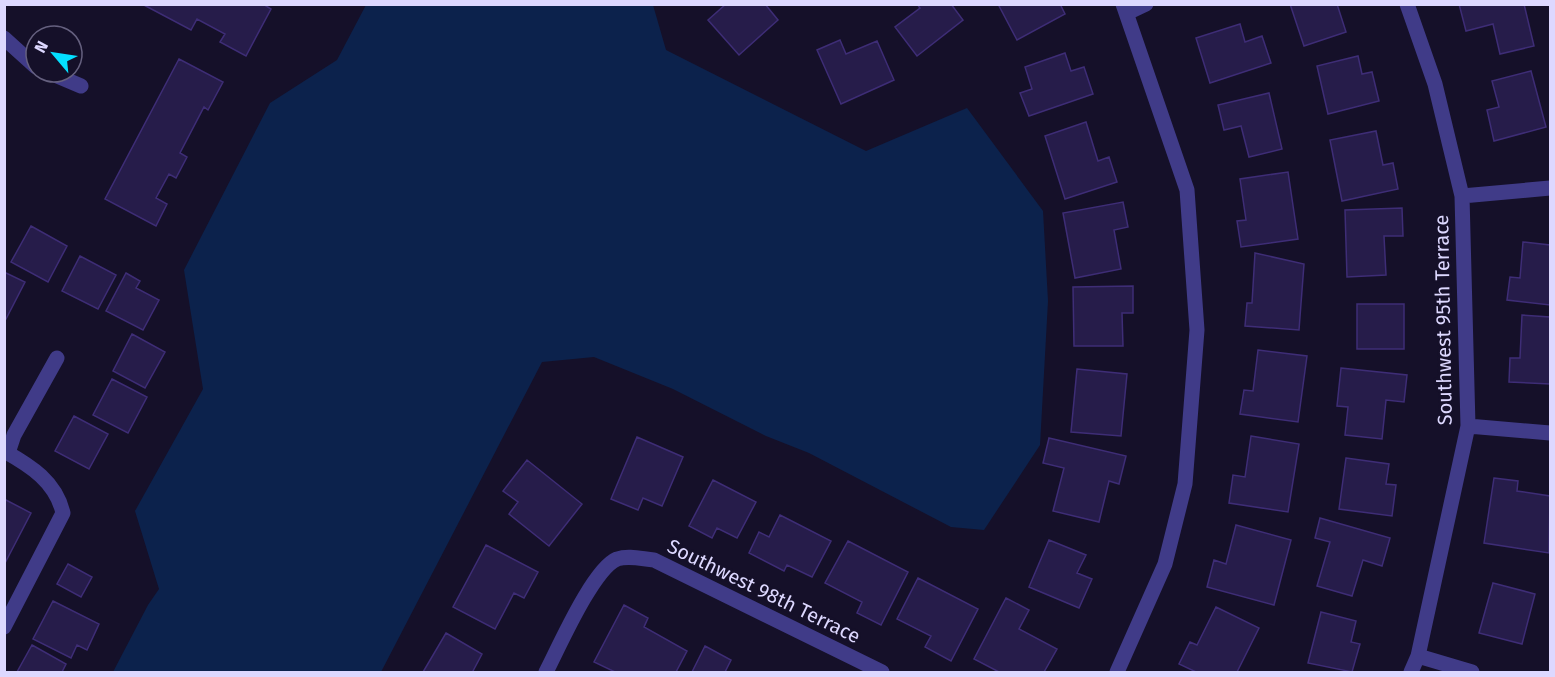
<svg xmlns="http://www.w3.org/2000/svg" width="1555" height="677" viewBox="0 0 1555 677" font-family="'Fira Sans',sans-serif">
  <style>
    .water { fill: #0c224c }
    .building { fill: #261c4a; stroke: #3e2d76; stroke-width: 1.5 }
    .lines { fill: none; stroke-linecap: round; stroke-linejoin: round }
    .minor { stroke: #403b88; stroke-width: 15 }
    .labels { text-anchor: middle; stroke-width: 5; stroke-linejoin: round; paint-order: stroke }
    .street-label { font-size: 20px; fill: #ddd8ff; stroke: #151029 }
  </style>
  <rect width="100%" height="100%" fill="#151029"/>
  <path class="water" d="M366 5H653L666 50 866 151 967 108 1043 211 1048 301 1040 445 984 530 951 527 809 453 766 436 673 389 594 357 542 362 381 672H113L148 605 159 589 135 511 203 389 184 270 270 103 337 60Z"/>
  <path class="building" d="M142 4H263L271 9 246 56 220 42 225 34 197 19 191 30Z
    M726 4H765L778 20 739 55 708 20Z
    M917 4H951L963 20 917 56 895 27 920 8Z
    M998 4H1060L1065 14 1017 40Z
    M1290 4H1337L1346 32 1304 46Z
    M1459 4H1524L1534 46 1500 54 1493 24 1466 31Z
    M1240 24 1245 42 1262 36 1271 63 1210 83 1196 38Z
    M840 40 846 54 877 41 894 80 841 104 817 50Z
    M1065 53 1071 71 1084 67 1093 94 1029 116 1020 93 1032 89 1025 67Z
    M1358 56 1362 74 1372 72 1379 101 1328 114 1317 66Z
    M179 59 223 82 208 110 204 107 180 153 187 157 176 178 169 174 156 198 167 204 156 226 105 199Z
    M1531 71 1546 127 1494 141 1487 110 1499 107 1492 81Z
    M1269 93 1282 149 1249 157 1241 126 1224 130 1218 105Z
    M1086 122 1098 161 1109 157 1117 182 1065 199 1045 136Z
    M1376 131 1383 165 1393 163 1398 189 1342 201 1330 140Z
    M1288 172 1298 239 1241 247 1237 221 1246 220 1240 179Z
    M1123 202 1128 227 1114 230 1121 269 1075 278 1063 213Z
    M1402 208 1403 236H1384L1386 275 1347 277 1345 210Z
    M31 226 67 246 48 282 11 262Z
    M1523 242 1550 245V305L1507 300 1510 277 1520 278Z
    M1255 253 1304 264 1299 330 1245 326 1247 303H1252Z
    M80 256 116 275 98 309 62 291Z
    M4 272 25 282 6 319 4 318Z
    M126 273 140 281 136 288 159 300 143 330 106 311Z
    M1133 286V313H1122L1123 346H1074L1073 287Z
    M1357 304H1404V349H1357Z
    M1522 315 1550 317V384L1509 382 1510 358H1520Z
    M132 334 165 352 145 388 113 371Z
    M1258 350 1307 356 1298 422 1240 414 1244 390 1253 391Z
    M1341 368 1407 375 1404 402 1386 400 1382 439 1345 435 1348 407 1337 406Z
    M1077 369 1127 374 1121 436 1071 432Z
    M112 379 147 397 128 433 93 415Z
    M74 416 108 434 89 469 55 451Z
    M1251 436 1299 444 1288 512 1229 503 1233 475 1245 477Z
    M637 437 683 457 662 506 643 498 638 510 611 499Z
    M1049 438 1126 456 1119 484 1109 481 1099 522 1053 511 1064 468 1043 463Z
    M1346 458 1389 464 1386 484 1396 485 1392 516 1339 509Z
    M527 460 582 504 549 546 509 514 518 502 503 491Z
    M1494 478 1518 481 1517 491 1550 496 1549 553 1484 543Z
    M713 480 756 502 737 538 717 528 712 538 689 526Z
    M4 499 31 513 4 565Z
    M780 515 831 541 812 577 787 565 784 571 749 553 759 532 769 537Z
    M1320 518 1390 538 1382 566 1363 560 1352 596 1317 586 1330 542 1315 538Z
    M1236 525 1291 540 1274 605 1207 587 1214 560 1226 564Z
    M1049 540 1086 555 1077 573 1092 579 1079 608 1029 587Z
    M848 541 908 572 881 625 857 613 862 602 825 583Z
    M486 545 538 572 524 598 514 593 495 629 453 607Z
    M68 564 92 577 81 597 57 584Z
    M918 578 978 609 951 661 925 647 931 636 897 619Z
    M1493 583 1535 594 1522 644 1479 633Z
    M1006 598 1029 610 1019 629 1057 649 1044 672H999L974 659Z
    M53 601 99 624 87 650 77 645 71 658 33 639Z
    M624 605 648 618 644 627 687 651 676 672H615L594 662Z
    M1216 607 1259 628 1237 672H1196L1179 664 1190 642 1197 645Z
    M1321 612 1356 621 1351 642 1360 644 1352 672 1308 663Z
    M446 633 482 654 473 671 476 672H423Z
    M32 645 66 664 62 672H17Z
    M705 646 731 660 725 672H692Z"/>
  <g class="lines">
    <path class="minor" d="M1407 4 1435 84 1462 196 1468 426 1418 656 1411 672
      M1127 13 1146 4
      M4 38 36 67
      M48 72 81 86
      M1462 196 1550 188
      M1468 426 1550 433
      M4 451C31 466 56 482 63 513L4 627
      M8 453 14 435 57 358
      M1418 656 1472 672
      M546 672C559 647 593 569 617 559 629 555 642 559 654 560L882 672
      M1117 672 1165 564 1185 484 1197 330 1187 190 1123 4"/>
  </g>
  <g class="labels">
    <g class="street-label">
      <text transform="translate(1443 320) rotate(-91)" y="7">Southwest 95th Terrace</text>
      <text transform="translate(764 591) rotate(26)" y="7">Southwest 98th Terrace</text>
    </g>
  </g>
  <rect width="1555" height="677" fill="none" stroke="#ddd8ff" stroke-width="12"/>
  <g transform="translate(54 54) rotate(299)"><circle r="28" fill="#151029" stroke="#65607f" stroke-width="1.5"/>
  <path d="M0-4.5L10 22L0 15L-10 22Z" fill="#04dfff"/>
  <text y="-9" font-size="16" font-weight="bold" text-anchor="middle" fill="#ddd8ff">N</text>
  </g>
</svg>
